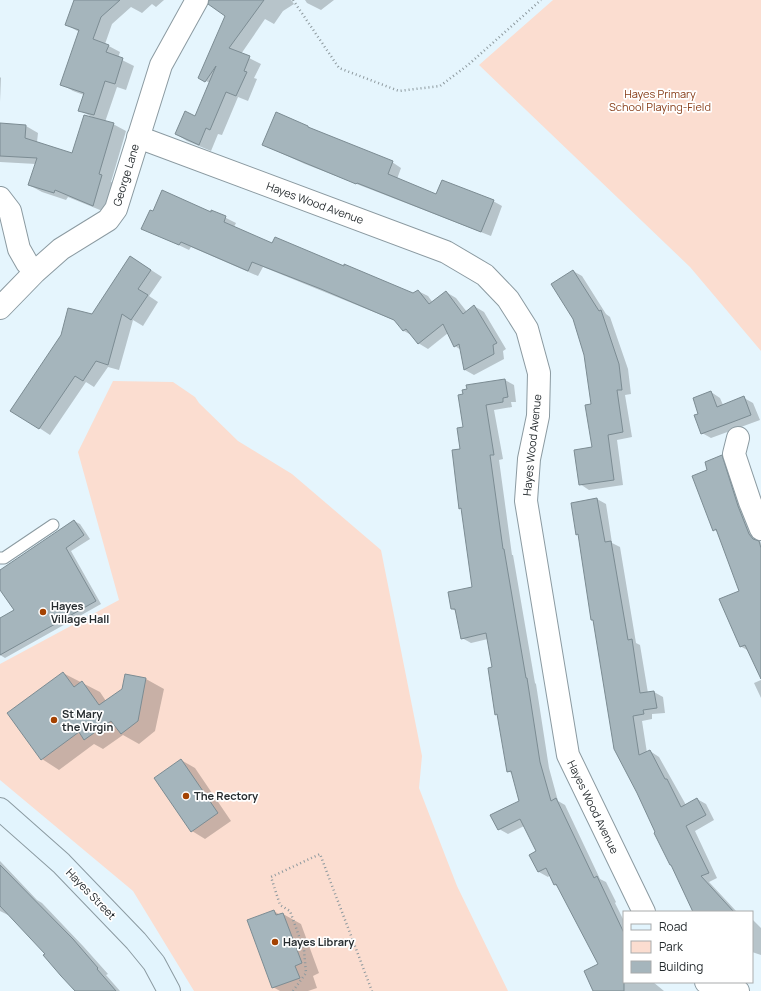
<svg xmlns="http://www.w3.org/2000/svg" width="761" height="991" viewBox="0 0 761 991" font-family="Manrope,sans-serif">
  <style>
    .green { fill: #fbddd0 }
    .shadow { fill: #0003 }
    .building { fill: #a5b5bc; stroke: #7c8c93 }
    .lines { fill: none; stroke-linecap: round; stroke-linejoin: round }
    .lane-casing { stroke: #8b9aa1; stroke-width: 13 }
    .street-casing { stroke: #8b9aa1; stroke-width: 24 }
    .secondary-casing { stroke: #8b9aa1; stroke-width: 24 }
    .path { stroke: #8d999e; stroke-width: 2.5; stroke-dasharray: 1 3; stroke-linecap: butt }
    .lane { stroke: #fff; stroke-width: 11 }
    .street { stroke: #fff; stroke-width: 22 }
    .secondary { stroke: #e2f4fd; stroke-width: 22 }
    .poi-dot { fill: #a44201; stroke: #fff; stroke-width: 1.5 }
    .labels { text-anchor: middle; stroke-width: 3.5; stroke-linejoin: round; paint-order: stroke }
    .park-label { font-size: 11px; fill: #873d18; stroke: #fff }
    .street-label { font-size: 11px; fill: #272d30; stroke: #fff }
    .poi-label { font-size: 11px; font-weight: bold; fill: #272d30; stroke: #fff; text-anchor: start }
  </style>
  <rect width="100%" height="100%" fill="#e5f5fd"/>
  <path class="green" d="M553 0H761V351L690 267 479 65Z
    M113 381 173 382 195 397 199 403 238 441 292 474 381 550 422 756 419 788 457 886 508 991H194L133 891 0 780V664L119 600 78 452Z"/>
  <path class="shadow" d="M75 0H164L156 7 152 4 142 13 131 7 112 24 105 44 120 52 118 58 134 66 126 90 117 87 105 122 113 124 126 131 111 182 114 183 105 212 68 197 66 200 42 192 29 185 36 164 0 162V124L26 126 38 133 37 142 73 154 92 117 79 110 84 95 73 91 61 84 79 32 67 25Z
    M220 0H291L294 4 283 11 274 24 265 19 241 54 261 64 254 78 257 79 248 101 238 97 222 135 218 134 211 151 187 141 176 134 196 117 210 83 200 78 226 16Z
    M305 0H334L321 10 307 3Z
    M0 77 1 78 0 102Z
    M308 127 392 162 401 168 397 179 437 195 493 201 502 206 491 236 305 164 263 145Z
    M212 211 236 223 234 227 273 244 414 294 418 291 428 296 433 303 446 292 456 298 467 312 474 306 484 312 506 349 503 351 504 359 474 375 465 370 461 350 455 346 448 333 428 349 418 343 413 336 404 331 396 321 263 267 258 276 191 247 189 250 143 228 211 213Z
    M131 257 162 277 149 296 158 302 143 326 133 320 119 370 108 367 94 387 86 382 50 435 12 410 92 315Z
    M573 271 582 276 606 314 610 317 628 369 631 394 625 395 632 437 617 440 623 485 589 490 580 484 593 448 592 405Z
    M505 380 514 385 516 402H511L512 407 494 410 503 459 499 460 512 555H513L535 683 536 684 549 768 558 801 565 805 600 879 606 882 616 902 615 903 624 921V982H653L664 991H594L599 964 559 887 555 885 550 875 548 877 539 872 537 852 524 826 508 834 499 829 520 801 513 774 508 771 499 715 496 714 493 668 488 639 471 643 462 638 456 611 452 609 473 588 462 509 460 508 461 450 464 428V395L468 390 467 386Z
    M711 392 720 398 723 405 744 398 753 403 760 420 711 438 702 433 700 414Z
    M722 456 731 462 747 513 761 543V677L749 651 740 646V592L718 532 714 530 709 471Z
    M597 499 606 504 612 543 620 547 636 643 640 645 648 693 654 692 663 697 665 713 652 714V719L642 721 647 753 650 751 659 757 686 805 697 799 706 804 714 820 695 831 717 878 709 882 737 912H694L657 832 594 621 592 620 579 535 577 534Z
    M74 521 80 524 90 539 71 551 101 604 5 658 0 655V619L15 611 0 588V571Z
    M63 673 100 692 106 701 123 689 126 675 146 679 164 689 155 731 139 744 123 735 103 749 94 744 59 770 42 759Z
    M761 680V698L754 683Z
    M181 760 195 768 231 821 205 839 192 831Z
    M0 861 37 900 42 903 83 946 108 974 106 975 120 991H77L46 954 9 914 8 915 0 911Z
    M274 911 280 915 283 914 301 924 319 973 313 976 317 988 308 991H280L273 987Z
    M752 919 761 928V955L752 952Z"/>
  <path class="building" d="M74 0H120L101 17 93 39 109 45 106 52 123 58 115 84 105 81 94 115 78 111 84 93 60 85 79 30 65 25Z
    M209 0H264L229 48 250 56 244 71 247 72 236 96 226 92 210 130 206 128 199 145 175 134 185 111 195 116 216 66 205 82 198 78 225 16 208 4Z
    M276 112 308 126V127L393 161 388 174 436 194 442 180 494 200 481 232 357 183 356 184 262 145Z
    M84 115 114 123 99 174 102 175 93 206 55 190 54 193 28 185 37 158 0 156V123L26 125 25 138 72 153Z
    M162 190 211 212V210L226 216 224 222 272 243 275 237 344 266V264L413 293 418 290 429 304 446 291 463 314 474 305 497 343 493 345 494 354 464 370 459 344 454 347 443 324 418 344 406 329 403 331 394 320 321 289 252 262 248 271 181 242 179 245 141 229 150 210 153 211Z
    M130 256 151 270 138 289 148 295 131 320 122 314 108 365 96 361 83 381 75 376 39 429 10 411 61 335 68 308 92 314Z
    M573 270 599 311 601 310 619 364 622 390H617L623 432 608 435 614 480 579 485 574 450 592 447 585 405 591 404 584 355 573 319 551 284Z
    M505 379 508 397 503 398V402L486 405 494 455H490L503 549H504L526 678H527L540 762 551 801 556 798 594 878 597 876 624 933V991H593L584 971 598 964 556 884 554 885 546 868 538 872 529 855 536 851 520 819 498 830 490 815 519 801 511 771 507 772 497 714 495 715 488 668 492 667 486 633 461 639 455 609H451L448 592 472 587 461 508 459 509 452 450 460 449 457 428 463 427 458 395 463 394 462 390 467 389 466 385Z
    M711 391 717 407 744 396 751 415 701 434 694 415 698 414 693 398Z
    M722 455 738 506 749 534 753 539 759 541 761 548V679L745 645 740 647 719 599 739 591 716 529 713 531 692 476 707 470 705 462Z
    M597 498 605 542 611 541 628 640 632 639 640 693 654 691 657 708 643 710 644 714 633 716 639 755 650 750 665 779H667L681 807 697 798 706 815 686 826 709 873 701 876 734 912H693L671 865H670L654 833 655 832 637 793 614 749 593 620H591L578 534 576 535 571 503Z
    M74 520 84 535 66 548 96 601 0 655V618L14 610 0 590V570Z
    M63 672 74 687 82 681 99 705 122 689 125 674 146 678 138 721 121 734 111 721 84 740 79 732 41 760 7 713Z
    M181 759 218 813 191 832 154 778Z
    M0 865 73 939 98 968 97 969 116 991H75L61 976 43 955 45 954 0 906Z
    M274 910 276 915 283 913 302 963 295 966 300 978 272 988 247 920Z"/>
  <g class="lines">
    <g class="lane-casing">
      <path id="lane" d="M0 558H4L53 525"/>
    </g>
    <g class="street-casing">
      <path id="street" d="M138 137 446 252 485 275 508 299 527 329 539 373 538 416 529 459 526 501 568 755 644 912
        M0 198 10 211 19 249 27 263 35 272
        M0 308 35 272 61 249 108 220 116 209 161 65 197 0
        M738 438 734 454 750 502 761 529
        M706 982 738 991"/>
    </g>
    <g class="secondary-casing">
      <path id="secondary" d="M0 809 61 863 136 941 154 963 169 991"/>
    </g>
    <path class="path" d="M293 0 339 68 399 91 440 86 468 65 541 0
      M293 991 306 973 304 950 290 911 280 905 271 877 320 854 372 991"/>
    <use href="#lane" class="lane"/>
    <use href="#street" class="street"/>
    <use href="#secondary" class="secondary"/>
  </g>
  <g class="poi-dot">
    <circle cx="43" cy="612" r="4"/>
    <circle cx="54" cy="720" r="4"/>
    <circle cx="186" cy="796" r="4"/>
    <circle cx="275" cy="942" r="4"/>
  </g>
  <g class="labels">
    <g class="park-label">
      <text x="660" y="98">Hayes Primary<tspan x="660" dy="13">School Playing-Field</tspan></text>
    </g>
    <g class="street-label">
      <text transform="translate(126 175) rotate(-73)" y="4">George Lane</text>
      <text transform="translate(315 203) rotate(20)" y="4">Hayes Wood Avenue</text>
      <text transform="translate(532 445) rotate(-84)" y="4">Hayes Wood Avenue</text>
      <text transform="translate(593 807) rotate(64)" y="4">Hayes Wood Avenue</text>
      <text transform="translate(91 894) rotate(46)" y="4">Hayes Street</text>
    </g>
    <g class="poi-label">
      <text x="51" y="610">Hayes<tspan x="51" dy="13">Village Hall</tspan></text>
      <text x="62" y="718">St Mary<tspan x="62" dy="13">the Virgin</tspan></text>
      <text x="194" y="800">The Rectory</text>
      <text x="283" y="946">Hayes Library</text>
    </g>
  </g>
  <rect x="623" y="911" width="130" height="72" fill="#ffffff" stroke="#a9abac"/>
  <rect x="631" y="924" width="20" height="6" fill="#e2f4fd" stroke="#a9abac"/>
  <text x="659" y="931" font-size="12" fill="#272d30">Road</text>
  <rect x="631" y="941" width="20" height="12" fill="#fbddd0" stroke="#a9abac"/>
  <text x="659" y="951" font-size="12" fill="#272d30">Park</text>
  <rect x="631" y="961" width="20" height="12" fill="#a5b5bc" stroke="#a9abac"/>
  <text x="659" y="971" font-size="12" fill="#272d30">Building</text>
</svg>
